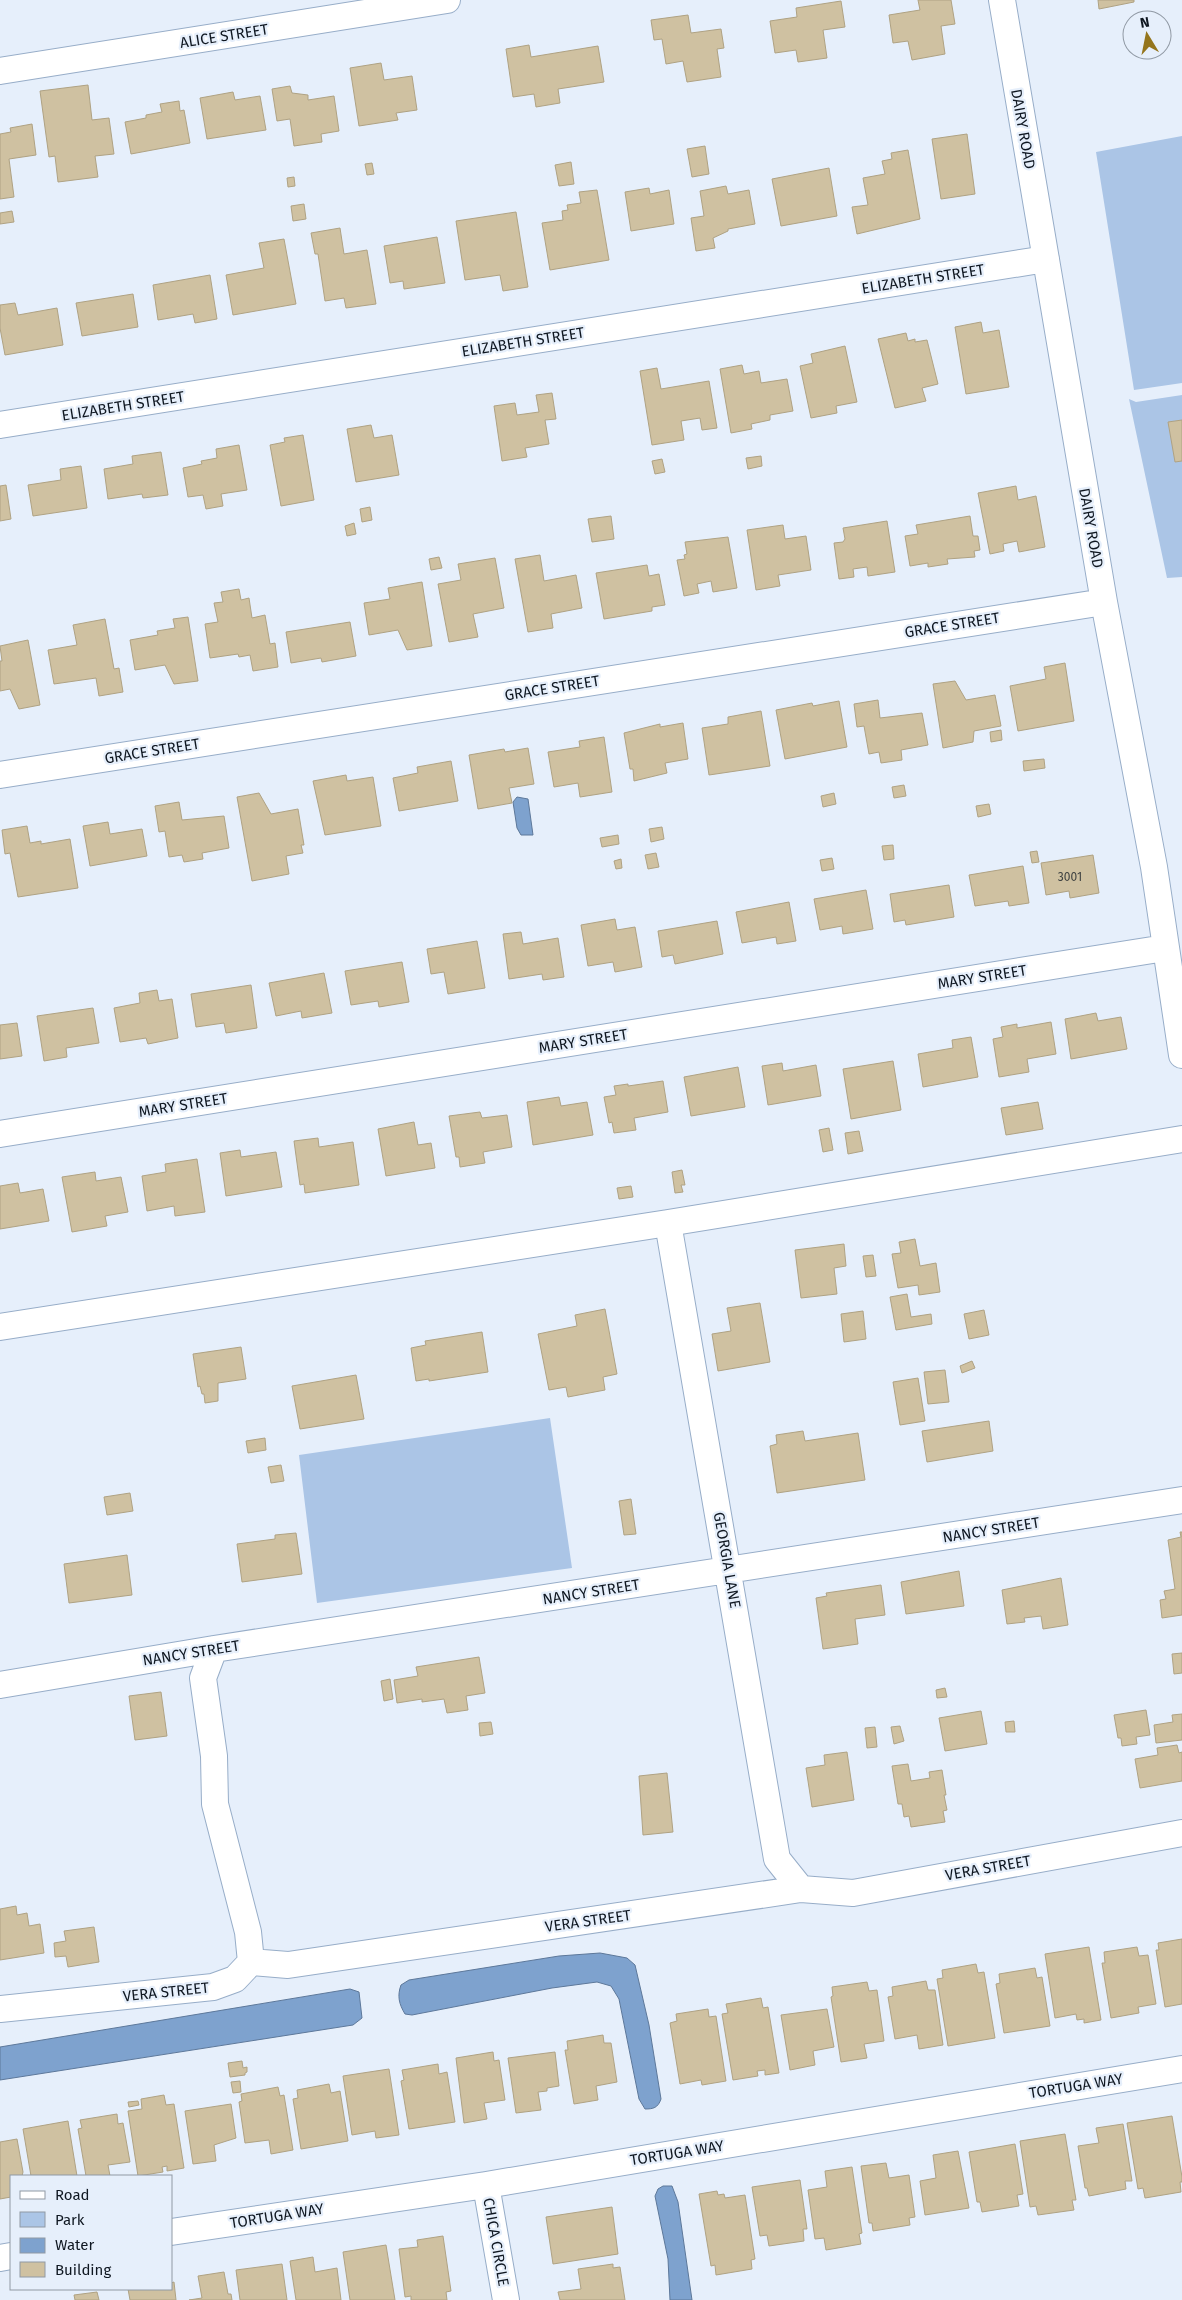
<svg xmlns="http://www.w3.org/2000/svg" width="1182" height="2300" viewBox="0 0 1182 2300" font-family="'Fira Sans',sans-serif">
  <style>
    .green { fill: #abc5e6 }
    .water { fill: #7ea2ce; stroke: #5d789a }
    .building { fill: #cfc1a1; stroke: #afa283 }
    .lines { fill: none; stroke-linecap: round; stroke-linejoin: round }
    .minor-casing { stroke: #97adc8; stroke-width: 28 }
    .minor { stroke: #fff; stroke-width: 26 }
    .labels { text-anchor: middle; stroke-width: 4.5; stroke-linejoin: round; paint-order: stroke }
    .number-label { font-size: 12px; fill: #3f4241 }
    .street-label { font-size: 15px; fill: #0f1721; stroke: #e6effb }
  </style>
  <rect width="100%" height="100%" fill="#e6effb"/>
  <path class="green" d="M1182 136V383L1134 390 1096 152Z
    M1182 395V577L1167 578 1129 399 1136 402Z
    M550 1418 572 1568 317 1603 299 1455Z"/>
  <path class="water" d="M517 797 528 799 533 835H521L517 828 513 802Z
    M600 1953 627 1958 635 1965 649 2025 661 2099C658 2108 653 2109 645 2109L639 2099 619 1999 611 1986 597 1982 552 1988 412 2015 405 2014C399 2004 397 1996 401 1985L409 1980 559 1956Z
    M350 1989 359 1992 362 2018 353 2025 0 2080V2047Z
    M663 2186H672L678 2202 692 2300H670L668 2259 655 2196 658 2189Z"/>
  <path class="building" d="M918 0H951L955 24 941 26 945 54 912 60 908 41 893 43 889 15 920 10Z
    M1098 0H1134V2L1099 9Z
    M841 1 845 27 823 30 827 58 798 62 796 50 775 53 770 21 797 17 796 8Z
    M688 15 691 33 721 29 724 48 717 49 721 77 687 82 683 61 666 64 662 39 654 40 651 20Z
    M529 45 531 57 598 46 604 82 558 89 560 103 536 107 534 94 513 97 506 49Z
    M381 63 384 80 412 76 417 110 396 113 398 120 359 126 350 68Z
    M88 85 92 120 109 118 114 154 95 156 98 177 58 182 55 156 49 157 40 91Z
    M290 86 292 93 308 95V100L334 96 339 131 321 134 322 142 294 146 290 119 277 121 272 89Z
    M233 92 235 100 260 96 266 130 207 139 200 98Z
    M179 101 180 111 184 110 190 143 131 154 125 122 146 118V115L162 112 160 104Z
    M32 124 36 155 9 159 14 197 0 199V134L11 132 10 128Z
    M967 134 975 194 941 199 932 139Z
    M705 146 709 174 692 177 687 149Z
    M908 150 920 219 857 234 852 207 868 205 863 178 885 174 882 161 892 159 891 153Z
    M571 162 574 184 559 186 555 165Z
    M372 163 374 174 367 175 365 164Z
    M829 168 837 216 781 226 772 179Z
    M294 177 295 186 288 187 287 178Z
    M726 186 728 194 749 190 755 224 728 229V231L713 238 715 248 696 251 691 218 704 216 700 191Z
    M649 188 650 194 669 190 674 224 631 231 625 192Z
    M597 190 609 260 550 270 542 223 563 220 562 211 568 210 567 205 581 203 579 192Z
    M304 204 306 219 293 221 291 206Z
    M12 211 14 222 0 224V213Z
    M516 212 528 287 503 291 500 275 465 280 456 221Z
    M340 228 344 254 367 250 376 304 346 308 344 298 325 301 318 254H315L311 233Z
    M437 237 445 283 404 289 403 281 390 283 384 246Z
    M284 239 296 304 233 315 226 275 264 268 259 243Z
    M210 275 217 319 195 323 193 314 158 320 153 285Z
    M133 294 138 327 82 336 76 303Z
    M15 303 18 315 57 308 63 345 5 355 0 328V305Z
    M981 322 983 333 999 330 1009 387 966 394 955 327Z
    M906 333 908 341 915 339V342L927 340 938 384 922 388 926 401 895 408 878 339Z
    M845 346 857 402 836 406 837 413 811 418 800 366 813 363 811 354Z
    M742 365 744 374 759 371 761 383 787 379 793 411 770 415V420L751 424 752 429 731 433 720 369Z
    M657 368 661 389 709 381 717 428 702 430 700 418 681 421 684 440 652 445 640 371Z
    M552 393 556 419 545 420 549 444 525 448 527 457 502 461 494 406 515 403 517 415 539 412 536 395Z
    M1182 420V461L1175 462 1168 422Z
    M371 425 374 438 392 435 399 475 356 482 347 429Z
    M303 435 314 500 281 506 270 445 285 442 284 438Z
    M239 445 247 490 221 494 223 506 206 509 203 495 188 497 183 468 202 464 201 461 217 458 216 449Z
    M161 452 168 495 143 498 142 494 108 499 104 469 133 464 132 456Z
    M761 456 762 466 748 469 746 458Z
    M662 459 665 472 655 474 652 461Z
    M81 466 87 508 33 516 28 485 61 480 60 469Z
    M6 485 11 519 0 521V486Z
    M1016 486 1018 500 1036 496 1045 547 1019 552 1017 541 1003 544 1004 551 990 554 978 493Z
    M370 507 372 520 362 522 360 509Z
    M611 516 614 539 592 542 588 519Z
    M970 516 973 536H978L980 550 974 551 975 557 947 559 948 564 928 567V563L910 566 905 536 918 534 916 525Z
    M887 521 895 572 868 576 867 567 853 569 854 577 839 579 834 543 843 542 845 539 843 528Z
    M354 523 356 534 347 536 345 526Z
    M783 525 785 539 806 536 811 570 778 575 780 586 756 590 747 530Z
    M728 537 737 588 713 592 711 581 697 584 699 593 684 596 677 560 685 559 684 555 687 554 685 542Z
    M540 555 544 581 576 575 582 608 551 614 553 628 528 632 515 559Z
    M439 557 442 568 431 570 429 559Z
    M495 558 504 608 473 614 478 637 449 642 438 584 461 580 458 564Z
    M647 565 649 576 659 574 665 605 652 607V611L604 619 596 573Z
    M422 582 432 646 407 650 398 630 369 635 364 603 390 599 388 588Z
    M239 589 241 600 249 598 252 618 265 615 270 644 275 643 278 667 253 671 250 655 239 657 238 654 210 658 205 624 218 622 214 603 223 602 221 592Z
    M188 617 198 681 174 684 165 665 135 670 130 640 158 635 157 631 175 628 173 619Z
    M105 619 114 669 119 668 123 692 99 696 96 678 54 684 48 650 77 645 73 625Z
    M350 622 356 656 322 662 321 658 291 663 286 632Z
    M28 640 40 705 19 709 10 689 0 691V661H2L0 646Z
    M1065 663 1074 721 1018 731 1010 686 1046 679 1044 667Z
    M955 681 966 700 995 695 1001 726 974 731 973 742 943 748 933 684Z
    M878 700 880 718 922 713 928 745 901 750 902 760 881 763 879 752 869 754 864 726 857 727 854 704Z
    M839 701 847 747 785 759 776 710 812 703 813 706Z
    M761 711 770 766 709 775 702 728 728 724V717Z
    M683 723 688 759 665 763 667 773 634 781 633 769H630L624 733 660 724V727Z
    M1001 730 1002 740 991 742 990 732Z
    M604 737 612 792 580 797 578 783 554 787 548 752 580 747 579 741Z
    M528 748 534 784 509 788 512 803 478 809 469 755 504 749 505 752Z
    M1044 759 1045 768 1024 771 1023 761Z
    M451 761 458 801 399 811 393 778 418 773 417 767Z
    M346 775 347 781 373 777 381 826 325 835 313 781Z
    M904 785 906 796 894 798 892 787Z
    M259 793 271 814 298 809 304 845H301L303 853 286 856 289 874 252 881 237 797Z
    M834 793 836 804 823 807 821 796Z
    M179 802 182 820 224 816 229 848 202 853 203 859 184 862 182 855 169 857 165 831 159 832 155 806Z
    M989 804 991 814 978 817 976 806Z
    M108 822 110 834 142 829 147 856 90 866 83 826Z
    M27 826 30 843 41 841V844L70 839 78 888 18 897 10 853 5 854 2 830Z
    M662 827 664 839 651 842 649 829Z
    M618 835 619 844 602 847 600 838Z
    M893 845 894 859 884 860 882 846Z
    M1037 851 1039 862 1032 863 1030 852Z
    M656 853 659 867 648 869 645 855Z
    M1093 855 1099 893 1070 898 1069 891 1046 895 1041 863Z
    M832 858 834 869 822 871 820 860Z
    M621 859 622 868 616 869 614 861Z
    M1023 866 1029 903 1009 906 1008 901 975 906 969 875Z
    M949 885 954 917 906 925 905 920 894 922 890 894Z
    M866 890 873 929 843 934 842 926 820 930 814 899Z
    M789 902 796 941 777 944 776 937 742 943 736 912Z
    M615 919 617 930 635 927 642 967 615 972 613 962 588 966 581 925Z
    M717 921 723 954 675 964 673 955 662 957 658 931Z
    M521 932 523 944 558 938 564 977 543 980 542 974 509 979 503 934Z
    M477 941 485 988 448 994 444 972 431 974 427 949Z
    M402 962 409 1002 379 1007 378 1001 351 1005 345 971Z
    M324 973 332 1013 302 1018 301 1011 276 1016 269 983Z
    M251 985 257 1028 226 1033 224 1023 196 1027 191 994Z
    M157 990 159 1001 172 999 178 1038 148 1044 146 1038 120 1042 114 1008 140 1003 139 993Z
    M93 1008 99 1043 66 1048 67 1057 44 1061 37 1016Z
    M1096 1013 1098 1021 1121 1017 1127 1049 1071 1059 1065 1019Z
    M1051 1022 1056 1054 1027 1059 1029 1072 999 1077 993 1039 1003 1037 1001 1027 1017 1024V1028Z
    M17 1023 22 1056 0 1059V1025Z
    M971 1037 978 1077 923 1087 918 1054 953 1048 952 1040Z
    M893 1061 901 1110 851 1119 843 1069Z
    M782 1063 783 1071 816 1065 821 1096 768 1105 762 1066Z
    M738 1067 745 1107 691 1116 684 1077Z
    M663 1081 668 1112 634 1118 636 1130 614 1133 612 1122 609 1123 604 1097 616 1095 614 1086 628 1084V1086Z
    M559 1097 561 1106 587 1102 593 1135 533 1145 527 1102Z
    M1038 1102 1043 1129 1006 1135 1001 1108Z
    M480 1112 482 1118 507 1115 512 1147 483 1152 485 1163 460 1167 459 1157H456L449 1116Z
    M414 1122 418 1145 431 1143 435 1168 386 1176 378 1129Z
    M829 1128 833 1150 823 1152 819 1130Z
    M859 1131 863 1151 848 1154 845 1133Z
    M318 1138 319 1147 353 1142 359 1185 305 1193 304 1184 300 1185 294 1141Z
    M240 1150 241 1157 276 1152 282 1187 226 1196 220 1153Z
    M197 1159 205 1212 175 1216 174 1206 147 1211 142 1176 166 1172 165 1164Z
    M682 1170 685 1185H681L683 1192 675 1193 672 1172Z
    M95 1172 96 1181 121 1177 128 1212 105 1216 107 1226 72 1232 62 1177Z
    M18 1183 20 1193 43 1189 49 1221 0 1229V1186Z
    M631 1186 633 1197 619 1199 617 1188Z
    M915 1239 920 1266 936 1263 940 1292 919 1295 918 1285 898 1288 892 1254 901 1253 899 1242Z
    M844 1244 846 1266 834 1268 837 1294 801 1298 795 1250Z
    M873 1255 876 1276 866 1277 863 1256Z
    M907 1294 911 1317 931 1314 932 1324 896 1330 890 1297Z
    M760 1303 770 1362 718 1371 712 1334 731 1331 727 1308Z
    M605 1309 617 1374 603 1377 605 1390 568 1397 566 1387 549 1390 538 1334 577 1326 575 1315Z
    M984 1310 989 1335 969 1339 964 1314Z
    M863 1311 866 1339 844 1342 841 1314Z
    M482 1332 488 1372 429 1381V1379L416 1381 411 1348 426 1345 425 1341Z
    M241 1347 246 1379 218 1383V1401L205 1403 204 1394H202L200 1386 198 1387 193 1354Z
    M972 1361 975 1368 962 1373 960 1366Z
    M945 1370 949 1402 928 1404 924 1372Z
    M356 1375 364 1419 300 1429 292 1386Z
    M918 1378 925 1421 900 1425 893 1382Z
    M989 1421 993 1451 927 1462 922 1431Z
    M803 1431 805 1441 858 1433 865 1480 777 1493 770 1446 777 1444 776 1435Z
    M265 1438 266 1450 248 1453 246 1441Z
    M281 1465 284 1481 271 1483 268 1467Z
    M130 1493 133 1511 107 1515 104 1497Z
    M631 1499 636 1534 624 1535 619 1501Z
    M1180 1532H1182V1615L1162 1618 1160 1600 1166 1599 1164 1591 1175 1589 1168 1540 1181 1537Z
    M296 1533 302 1574 242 1582 237 1544 275 1539V1535Z
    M127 1555 132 1595 69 1603 64 1564Z
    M959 1571 964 1606 906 1614 901 1582Z
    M1061 1578 1068 1625 1043 1629 1041 1616 1024 1618 1025 1622 1007 1624 1002 1590Z
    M881 1585 885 1615 855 1619 858 1644 823 1649 816 1598 827 1596 826 1593Z
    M1182 1653V1673L1174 1674 1172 1654Z
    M479 1657 485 1693 466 1696 468 1710 447 1713 444 1699 422 1702V1699L397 1703 394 1680 418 1676 416 1667Z
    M390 1679 393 1699 384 1701 381 1681Z
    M945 1688 947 1697 937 1698 936 1690Z
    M161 1692 167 1736 135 1740 129 1696Z
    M1146 1710 1150 1735 1136 1737 1137 1744 1122 1746 1121 1738H1118L1114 1715Z
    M981 1711 987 1744 945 1751 939 1718Z
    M1182 1714V1740L1156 1743 1154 1725 1173 1722 1172 1715Z
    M1014 1721 1015 1732H1006L1005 1722Z
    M491 1722 493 1734 480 1736 479 1723Z
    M900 1726 904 1741 894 1744 891 1727Z
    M875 1727 877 1747 867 1748 865 1728Z
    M1177 1745 1179 1753 1182 1752V1781L1140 1788 1135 1759 1158 1755 1157 1748Z
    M847 1752 854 1800 812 1807 806 1768 825 1765 824 1755Z
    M908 1764 911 1781 930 1778 929 1772 942 1770 946 1795H944L947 1810 943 1811 945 1822 911 1827 909 1816 904 1817 902 1804H898L892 1766Z
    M667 1773 673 1832 643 1835 639 1776Z
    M16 1906 17 1915 27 1913 29 1926 40 1924 44 1953 0 1960V1909Z
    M94 1927 99 1962 68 1967 66 1956 55 1957 54 1943 66 1941 64 1931Z
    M1182 1939V2004L1165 2007 1156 1950H1159L1158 1943Z
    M1089 1947 1101 2020 1084 2023V2019L1077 2020 1076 2014 1055 2018 1045 1954Z
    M1137 1947 1139 1956 1148 1955 1156 2004 1138 2007 1139 2013 1111 2018 1102 1963H1105L1104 1952Z
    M976 1964 978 1973 984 1972 995 2038 948 2046 937 1979 943 1978 942 1970Z
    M1035 1968 1037 1978 1042 1977 1050 2026 1004 2033 996 1984 1000 1983 999 1974Z
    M926 1981 928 1990H935L943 2045 919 2049 917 2035 895 2039 888 1997 893 1996 892 1987Z
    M867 1982 869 1991 877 1990 884 2041 864 2044 867 2058 841 2062 831 1997 833 1996 832 1987Z
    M761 1998 763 2008 768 2007 779 2073 765 2075V2070L757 2071 758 2076 733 2080 722 2014 728 2013 726 2004Z
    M708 2009 709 2017 716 2016 726 2081 702 2085 701 2080 680 2084 670 2023 677 2021 676 2014Z
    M827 2009 834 2047 813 2051 815 2065 790 2070 781 2015Z
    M603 2035 604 2043H611L617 2082 596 2086 598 2100 574 2104 565 2050H568L567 2041Z
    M493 2052 494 2061 499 2060 505 2100 484 2103 487 2119 464 2123 456 2058Z
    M555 2052 559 2086 547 2088V2091L538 2092 541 2110 516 2113 508 2058Z
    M242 2061 243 2068 247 2067V2072L245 2073V2075L230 2077 228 2063Z
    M438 2064 439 2074 447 2072 455 2122 409 2129 401 2081 404 2080 402 2070Z
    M389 2069 399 2135 376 2138 375 2131 352 2135 343 2076Z
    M240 2081 241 2092 233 2093 231 2082Z
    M329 2084 331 2093 340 2091 348 2141 301 2149 293 2099 298 2098 297 2090Z
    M278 2087 280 2096 284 2095 293 2150 271 2154 269 2140 245 2143 239 2102 242 2101 241 2094Z
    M164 2095 166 2105 174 2104 184 2168 167 2171V2166L162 2167 163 2172 138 2176 128 2111 142 2109 141 2099Z
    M138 2101 139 2105 129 2107 128 2102Z
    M231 2104 236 2138 214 2145 216 2161 193 2164 185 2111Z
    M117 2114 118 2124 123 2123 130 2162 108 2165 110 2176H86L78 2129 82 2128 80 2120Z
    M1172 2116 1182 2177V2182H1180L1181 2192 1145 2198 1143 2188 1138 2189 1127 2123Z
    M68 2121 77 2176H31L23 2129Z
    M1123 2124 1132 2181H1125L1126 2189 1089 2196 1087 2188H1085L1078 2146 1099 2143 1096 2128Z
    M1065 2134 1076 2200H1072L1074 2210 1038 2215 1036 2206 1030 2207 1020 2141Z
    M17 2139 23 2172 22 2176H11V2197L0 2199V2142Z
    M1015 2144 1023 2194 1017 2195 1019 2206 982 2212 980 2202H977L969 2152Z
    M958 2151 969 2208 925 2215 920 2181 936 2178 933 2155Z
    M886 2163 889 2178 909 2175 915 2217 909 2218 910 2225 873 2231 872 2223H869L861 2166Z
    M852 2167 862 2233 859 2234 861 2244 826 2250 824 2238 815 2239 808 2190 827 2187 825 2171Z
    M800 2180 807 2229H803L804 2241 769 2246 767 2235 760 2236 752 2187Z
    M717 2191 718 2195 724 2194 725 2198 745 2195 755 2259 751 2260 752 2269 716 2275 715 2265 711 2266 699 2194Z
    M612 2207 618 2254 553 2264 546 2217Z
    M443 2236 451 2291 446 2292 447 2300H411V2296L405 2297 399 2249 418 2247 417 2240Z
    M386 2245 395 2300H350L343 2252Z
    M313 2257 315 2272 337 2268 341 2300H296L290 2261Z
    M282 2264 287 2300H240L236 2270Z
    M613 2264V2268L620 2267 625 2300H560L558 2292 581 2289 578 2269Z
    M224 2272 228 2294H231L232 2300H189L202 2298 198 2276Z
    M174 2282 176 2300H130L128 2289H171V2283Z
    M97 2292 99 2300H75L74 2295Z"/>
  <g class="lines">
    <g class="minor-casing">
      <path id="minor" d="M1002 0 1104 602 1154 867 1182 1055
        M0 71 447 0
        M0 425 1046 259
        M0 775 1104 602
        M0 1134 1165 948
        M668 1223 777 1859 801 1889
        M0 1327 668 1223 1182 1139
        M214 1649 203 1678 214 1756 215 1804 248 1932 251 1962
        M0 1685 214 1649 1182 1500
        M0 2009 213 1987 235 1979 251 1962 288 1965 801 1889 853 1893 1182 1833
        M486 2185 506 2300
        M171 2232 486 2185 1182 2069
        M0 2258 11 2256"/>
    </g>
    <use href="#minor" class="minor"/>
  </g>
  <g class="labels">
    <g class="number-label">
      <text x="1070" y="881">3001</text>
    </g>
    <g class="street-label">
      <text transform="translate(224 36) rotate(-9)" y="5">ALICE STREET</text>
      <text transform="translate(1023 129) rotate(80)" y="5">DAIRY ROAD</text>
      <text transform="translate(923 279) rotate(-9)" y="5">ELIZABETH STREET</text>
      <text transform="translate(523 342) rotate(-9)" y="5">ELIZABETH STREET</text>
      <text transform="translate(123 406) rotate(-9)" y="5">ELIZABETH STREET</text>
      <text transform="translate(1091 528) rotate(80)" y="5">DAIRY ROAD</text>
      <text transform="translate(952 625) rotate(-9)" y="5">GRACE STREET</text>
      <text transform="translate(552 688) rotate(-9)" y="5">GRACE STREET</text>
      <text transform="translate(152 751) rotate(-9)" y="5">GRACE STREET</text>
      <text transform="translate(982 977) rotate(-9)" y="5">MARY STREET</text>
      <text transform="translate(583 1041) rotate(-9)" y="5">MARY STREET</text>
      <text transform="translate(183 1105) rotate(-9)" y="5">MARY STREET</text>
      <text transform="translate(991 1530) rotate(-9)" y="5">NANCY STREET</text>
      <text transform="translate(727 1560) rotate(80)" y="5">GEORGIA LANE</text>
      <text transform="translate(591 1592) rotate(-9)" y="5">NANCY STREET</text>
      <text transform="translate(191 1653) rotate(-9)" y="5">NANCY STREET</text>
      <text transform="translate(988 1868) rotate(-10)" y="5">VERA STREET</text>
      <text transform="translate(588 1921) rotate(-8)" y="5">VERA STREET</text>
      <text transform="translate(166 1992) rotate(-6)" y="5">VERA STREET</text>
      <text transform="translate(1076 2086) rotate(-9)" y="5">TORTUGA WAY</text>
      <text transform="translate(677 2153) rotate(-9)" y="5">TORTUGA WAY</text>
      <text transform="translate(277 2216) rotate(-9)" y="5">TORTUGA WAY</text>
      <text transform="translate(496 2242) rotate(80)" y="5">CHICA CIRCLE</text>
    </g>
  </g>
  <rect x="10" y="2175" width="162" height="115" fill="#e6effb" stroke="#9099a4"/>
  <rect x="20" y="2191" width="25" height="8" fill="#ffffff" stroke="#9099a4"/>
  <text x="55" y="2200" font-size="15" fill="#0f1721">Road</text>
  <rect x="20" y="2212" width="25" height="15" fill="#abc5e6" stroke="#9099a4"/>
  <text x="55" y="2225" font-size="15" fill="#0f1721">Park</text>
  <rect x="20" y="2238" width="25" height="15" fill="#7ea2ce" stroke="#9099a4"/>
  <text x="55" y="2250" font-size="15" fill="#0f1721">Water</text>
  <rect x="20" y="2262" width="25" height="15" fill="#cfc1a1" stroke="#9099a4"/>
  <text x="55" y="2275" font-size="15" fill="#0f1721">Building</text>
  <g transform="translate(1147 35) rotate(350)"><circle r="24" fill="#e6effb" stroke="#9099a4"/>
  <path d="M0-4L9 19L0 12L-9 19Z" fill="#94751d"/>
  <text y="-8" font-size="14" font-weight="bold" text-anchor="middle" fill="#0f1721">N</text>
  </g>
</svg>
